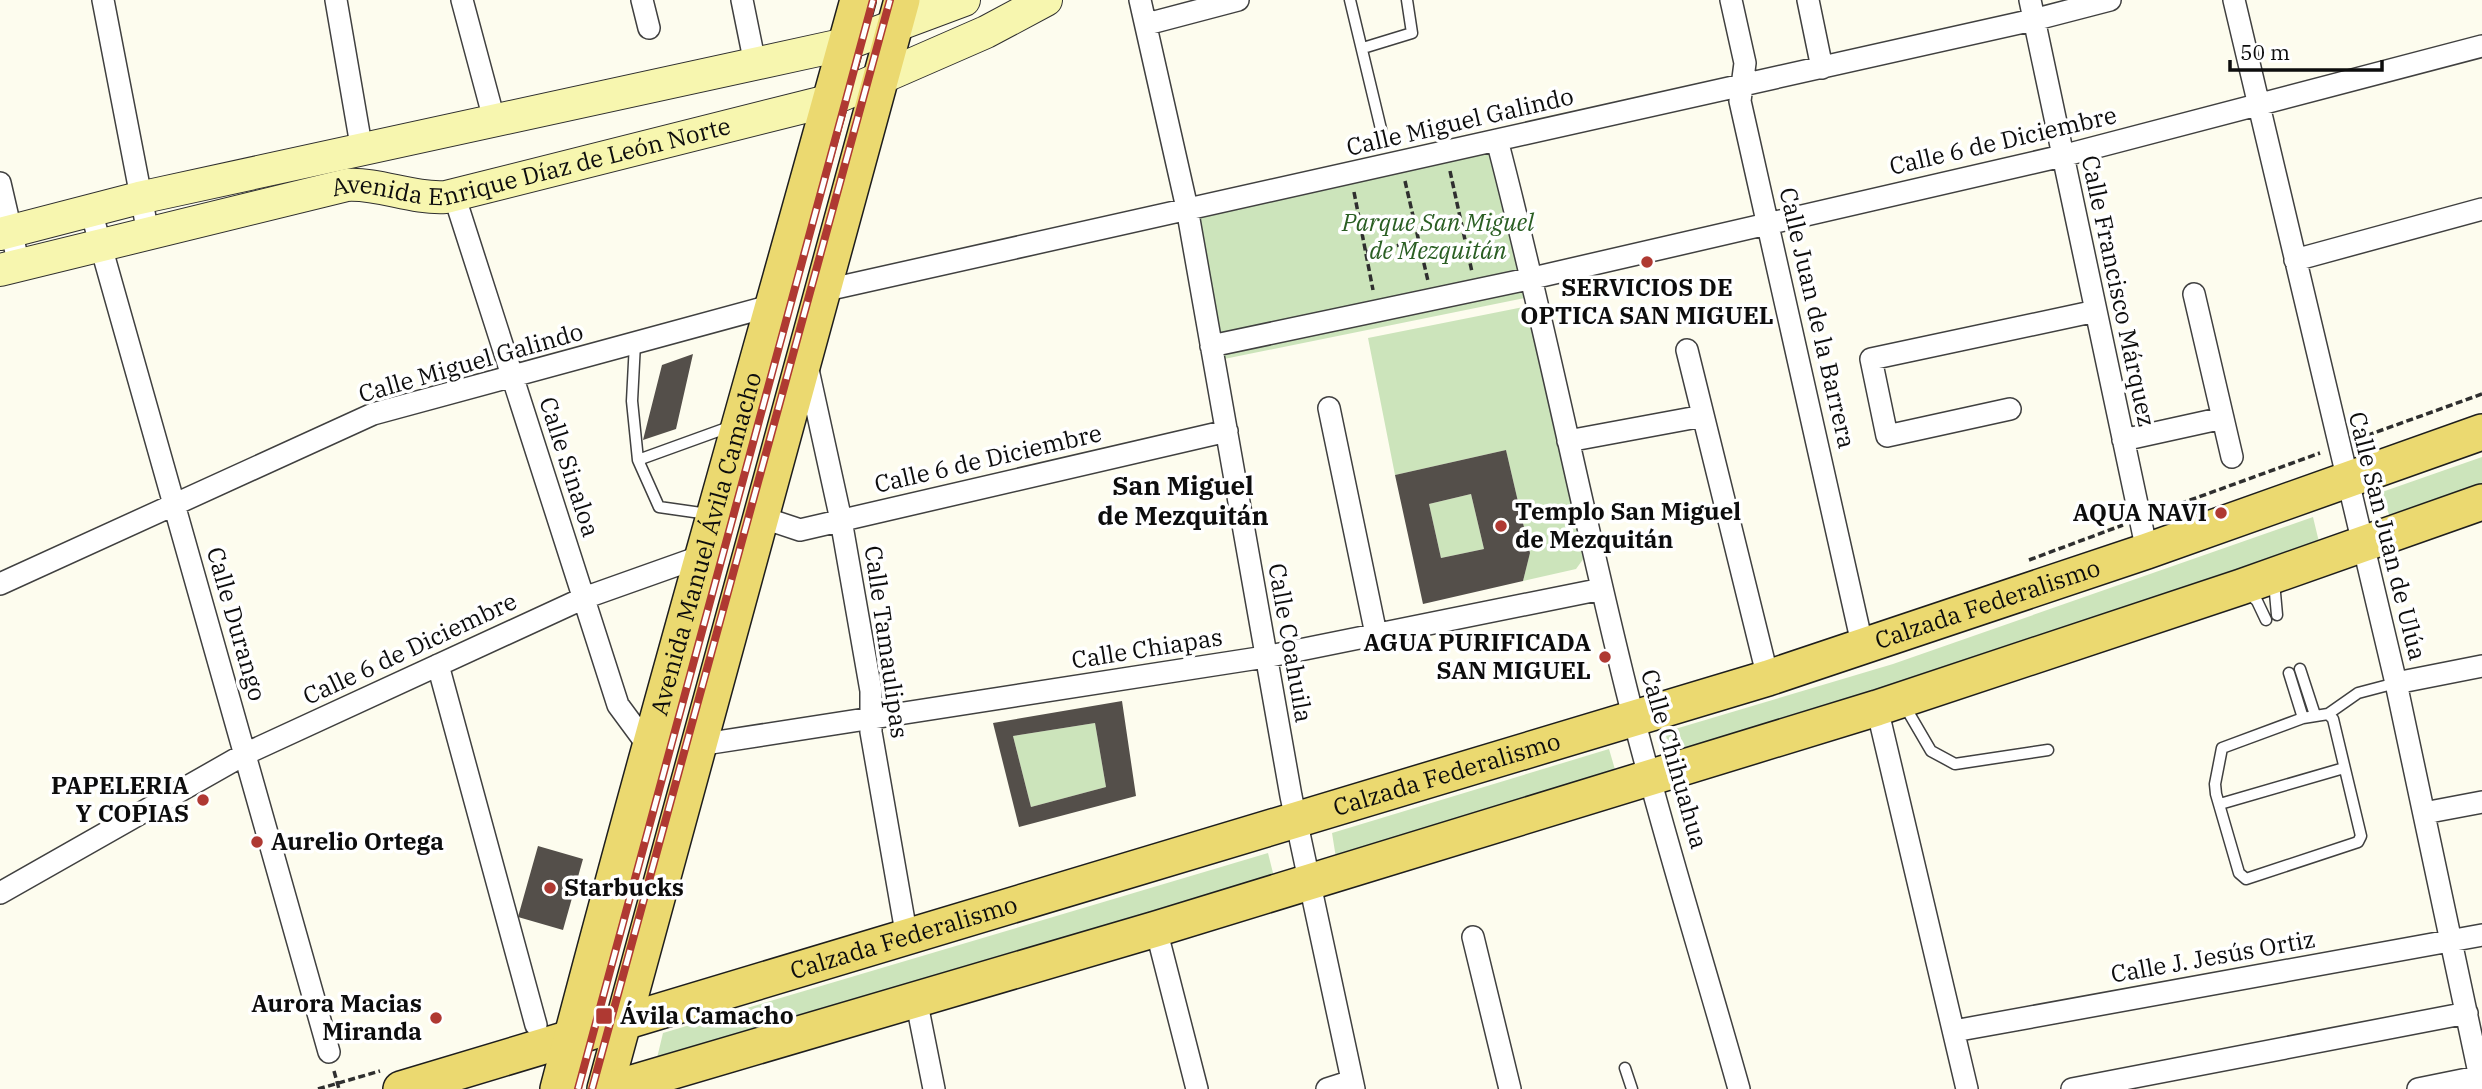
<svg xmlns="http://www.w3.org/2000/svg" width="2482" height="1089" viewBox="0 0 2482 1089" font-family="'IBM Plex Serif',serif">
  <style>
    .green { fill: #cce4bb }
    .building { fill: #544f4a; fill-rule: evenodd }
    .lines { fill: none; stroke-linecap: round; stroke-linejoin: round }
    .lane-casing { stroke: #404040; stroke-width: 13 }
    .street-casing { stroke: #404040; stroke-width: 24 }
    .secondary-casing { stroke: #2f2f2f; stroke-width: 34 }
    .primary-casing { stroke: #1e1e1e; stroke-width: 38 }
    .path { stroke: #2f2f2f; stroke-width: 3.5; stroke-dasharray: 7 3.5; stroke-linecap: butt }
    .lane { stroke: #fff; stroke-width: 10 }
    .street { stroke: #fff; stroke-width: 21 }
    .secondary { stroke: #f7f6af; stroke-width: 32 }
    .primary { stroke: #ebd970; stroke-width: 35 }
    .rail-casing { stroke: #af3932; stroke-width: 8 }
    .rail { stroke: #fff; stroke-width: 5; stroke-dasharray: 16; stroke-linecap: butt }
    .poi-dot { fill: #af3932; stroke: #fff; stroke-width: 2.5 }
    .labels { text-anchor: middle; stroke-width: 7; stroke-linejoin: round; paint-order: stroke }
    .street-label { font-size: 24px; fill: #0d0d0d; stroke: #fff }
    .park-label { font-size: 24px; font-style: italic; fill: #2a5e23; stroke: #fff }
    .poi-label { font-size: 24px; font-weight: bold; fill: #0d0d0d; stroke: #fff; text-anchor: start }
    .neighbourhood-label { font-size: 26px; font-weight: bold; fill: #0d0d0d; stroke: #fff }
  </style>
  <rect width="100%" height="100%" fill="#fdfcee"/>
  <path class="green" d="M1496 146 1534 296 1224 359 1198 214Z
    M1528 306 1584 558 1576 569 1523 581 1530 553 1506 450 1395 475 1368 338Z
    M2482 457V485L2390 518 2382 492Z
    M1471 494 1484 549 1441 558 1429 504Z
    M2313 517 2319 542 1901 690 1672 758 1665 732 1893 664Z
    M1095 723 1106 787 1031 807 1013 736Z
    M1609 749 1616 773 1336 858 1332 833Z
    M1268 853 1274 877 657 1058 663 1033Z"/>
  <path class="building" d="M693 354 676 429 643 440 662 365Z
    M1506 450 1530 553 1523 581 1423 604 1395 475ZM1471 494 1484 549 1441 558 1429 504Z
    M1122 701 1136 796 1019 827 993 723ZM1095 723 1106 787 1031 807 1013 736Z
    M538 846 583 859 563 930 518 917Z"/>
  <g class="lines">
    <g class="lane-casing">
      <path id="lane" d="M1350 0 1381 129
        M1363 48 1412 33 1407 0
        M635 343 632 401 638 460 659 507 708 514
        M638 460 732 426
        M2274 582 2277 615
        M2246 591 2257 601 2266 620
        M2300 669 2315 715
        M2289 673 2303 718
        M1903 703 1931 751 1955 764 2048 750
        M2328 714 2333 719 2361 836 2358 842 2246 879 2239 873 2216 794 2215 784 2222 748 2303 718Z
        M2328 714 2358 693 2396 683
        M2220 804 2344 768
        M1625 1068 1632 1089"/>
    </g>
    <g class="street-casing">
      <path id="street" d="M103 0 148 233
        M336 0 362 151
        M462 0 495 123
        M642 0 649 28
        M742 0 755 64
        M1140 0 1187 208 1291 796 1354 1089
        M1731 0 1745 63 1740 101 1863 648
        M1808 0 1822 68
        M2030 0 2147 551
        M2234 0 2396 683 2482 1087
        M1147 24 1238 0
        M1497 140C1545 323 1581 508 1627 692 1660 825 1702 957 1739 1089
        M0 183 19 265
        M454 195 618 705 649 747
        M91 211 329 1052
        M2295 260 2482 209
        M822 291 2033 20 2110 0
        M2194 294 2232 457
        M1211 346 1533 278 2062 156 2482 46
        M1687 350 1768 678
        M807 365 841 520 871 691V732L907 938
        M1329 408 1376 634
        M2010 409 1887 436 1871 359 2096 311
        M2123 440 2223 418
        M1568 441 1703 416
        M761 517 800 530 1227 431
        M0 584 373 414 774 305
        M438 665 536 1025
        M2396 683 2482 666
        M1877 708 1967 1089
        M698 745 1265 657 1602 589
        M2424 813 2482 802
        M0 893 245 754 584 598 705 555
        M1156 929 1197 1089
        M1473 937 1510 1089
        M916 999 934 1089
        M1954 1031 2482 935
        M1327 1089 1352 1081
        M2072 1089 2467 1013
        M2418 1089 2482 1076"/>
    </g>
    <g class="secondary-casing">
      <g id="secondary">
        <path d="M0 234 139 198 846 44 964 0"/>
        <path id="s1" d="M0 270 347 185C380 183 411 199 446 197L828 101 986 32 1046 0"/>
      </g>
    </g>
    <g class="primary-casing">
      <g id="primary">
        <path id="s2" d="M401 1089 1768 678 2147 551 2482 432"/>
        <path id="s3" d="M558 1089C653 725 758 363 858 0"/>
        <path d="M605 1089 902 0"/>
        <path d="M612 1089 1156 929 1877 708 2241 587 2482 502"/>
      </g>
    </g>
    <path class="path" d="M1450 171 1472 272
      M1405 181 1428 281
      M1354 192 1373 290
      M1463 231 1499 223
      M1366 252 1419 241
      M2357 439 2482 394
      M2160 511 2320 453
      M2029 560 2123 525
      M334 1071 339 1089
      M318 1089 380 1071"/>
    <use href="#lane" class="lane"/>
    <use href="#street" class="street"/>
    <use href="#secondary" class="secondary"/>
    <use href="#primary" class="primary"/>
    <g class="rail-casing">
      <path id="rail" d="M578 1089 873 0
        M592 1089 890 0"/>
    </g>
    <use href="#rail" class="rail"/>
  </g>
  <g class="poi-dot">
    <circle cx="1647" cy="262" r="7"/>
    <circle cx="2221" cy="513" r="7"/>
    <circle cx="1501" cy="526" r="7"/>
    <circle cx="1605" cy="657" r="7"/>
    <circle cx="203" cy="800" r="7"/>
    <circle cx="257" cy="842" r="7"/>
    <circle cx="550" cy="888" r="7"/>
    <rect x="595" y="1007" width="18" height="18" rx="3.5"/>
    <circle cx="436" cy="1018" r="7"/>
  </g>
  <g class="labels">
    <g class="street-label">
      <text transform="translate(1460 122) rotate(-13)" y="8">Calle Miguel Galindo</text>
      <text transform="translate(2003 141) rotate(-13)" y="8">Calle 6 de Diciembre</text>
      <text dy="8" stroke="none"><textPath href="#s1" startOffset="546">Avenida Enrique Díaz de León Norte</textPath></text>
      <text transform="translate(2118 291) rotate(78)" y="8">Calle Francisco Márquez</text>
      <text transform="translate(1817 318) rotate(77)" y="8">Calle Juan de la Barrera</text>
      <text transform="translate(471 363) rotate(-16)" y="8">Calle Miguel Galindo</text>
      <text transform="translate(988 459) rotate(-13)" y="8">Calle 6 de Diciembre</text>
      <text transform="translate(569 467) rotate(72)" y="8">Calle Sinaloa</text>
      <text transform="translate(2387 536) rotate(76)" y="8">Calle San Juan de Ulúa</text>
      <text dy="8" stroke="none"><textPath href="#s3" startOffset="565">Avenida Manuel Ávila Camacho</textPath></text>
      <text dy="8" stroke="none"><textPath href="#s2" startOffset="1659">Calzada Federalismo</textPath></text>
      <text transform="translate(236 624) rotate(74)" y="8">Calle Durango</text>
      <text transform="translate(886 642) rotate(82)" y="8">Calle Tamaulipas</text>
      <text transform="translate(1290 643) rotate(80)" y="8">Calle Coahuila</text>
      <text transform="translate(410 649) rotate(-25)" y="8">Calle 6 de Diciembre</text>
      <text transform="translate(1147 649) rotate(-9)" y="8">Calle Chiapas</text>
      <text transform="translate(1674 759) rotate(74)" y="8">Calle Chihuahua</text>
      <text dy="8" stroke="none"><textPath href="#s2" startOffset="1092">Calzada Federalismo</textPath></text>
      <text dy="8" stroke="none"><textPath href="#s2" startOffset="525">Calzada Federalismo</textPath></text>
      <text transform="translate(2213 957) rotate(-10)" y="8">Calle J. Jesús Ortiz</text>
    </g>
    <g class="park-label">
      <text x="1438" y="231">Parque San Miguel<tspan x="1438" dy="28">de Mezquitán</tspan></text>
    </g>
    <g class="poi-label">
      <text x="1647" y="296" text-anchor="middle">SERVICIOS DE<tspan x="1647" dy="28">OPTICA SAN MIGUEL</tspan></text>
      <text x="1515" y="520">Templo San Miguel<tspan x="1515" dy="28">de Mezquitán</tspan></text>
      <text x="2207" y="521" text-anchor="end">AQUA NAVI</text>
      <text x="1591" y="651" text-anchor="end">AGUA PURIFICADA<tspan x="1591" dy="28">SAN MIGUEL</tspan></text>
      <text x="189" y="794" text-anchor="end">PAPELERIA<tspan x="189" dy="28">Y COPIAS</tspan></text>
      <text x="271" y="850">Aurelio Ortega</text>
      <text x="564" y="896">Starbucks</text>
      <text x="422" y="1012" text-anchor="end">Aurora Macias<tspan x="422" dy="28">Miranda</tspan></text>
      <text x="620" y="1024">Ávila Camacho</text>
    </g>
    <g class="neighbourhood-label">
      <text x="1183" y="495">San Miguel<tspan x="1183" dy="30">de Mezquitán</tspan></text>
    </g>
  </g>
  <path d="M2230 60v10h152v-10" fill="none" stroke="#0d0d0d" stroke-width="3.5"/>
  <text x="2240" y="60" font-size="21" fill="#0d0d0d" stroke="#ffffff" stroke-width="5" paint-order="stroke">50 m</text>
</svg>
